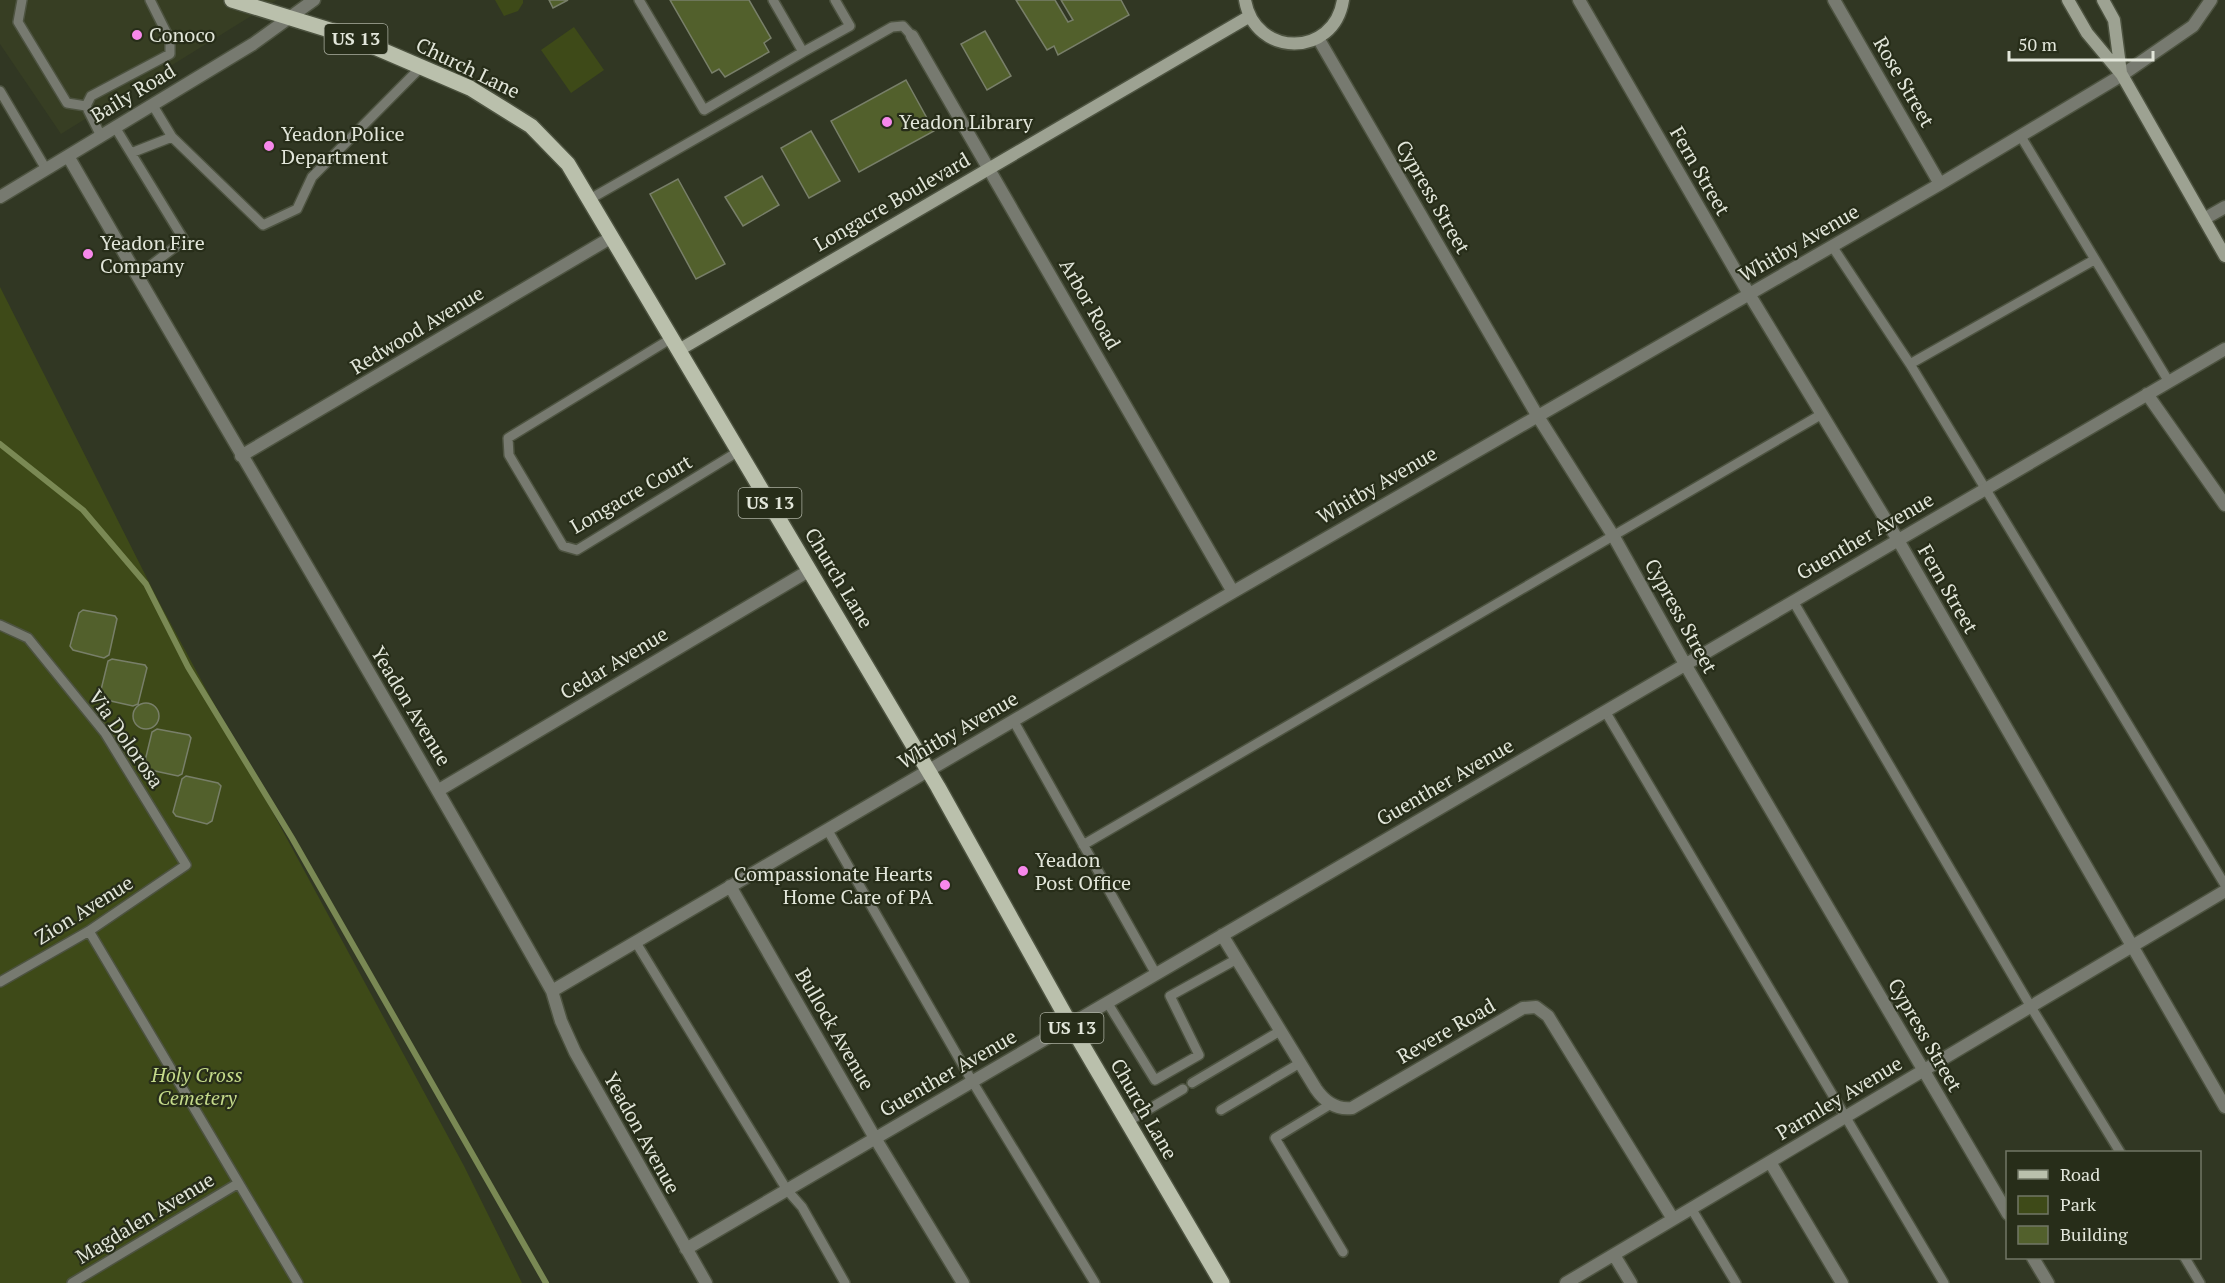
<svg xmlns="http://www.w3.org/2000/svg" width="2225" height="1283" viewBox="0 0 2225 1283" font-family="'PT Serif',serif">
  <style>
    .built { fill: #373e23 }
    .green { fill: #3e4a18 }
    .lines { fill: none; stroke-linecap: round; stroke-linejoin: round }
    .stream { stroke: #7a8954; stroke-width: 6 }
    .building { fill: #52602c; stroke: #787f69; stroke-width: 1.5 }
    .lane-casing { stroke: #4d5340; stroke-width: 12 }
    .street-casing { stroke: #4d5340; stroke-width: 15 }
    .secondary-casing { stroke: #4d5340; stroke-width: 15 }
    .primary-casing { stroke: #4d5340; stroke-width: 18 }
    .lane { stroke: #777a70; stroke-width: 9 }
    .street { stroke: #777a70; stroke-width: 12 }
    .secondary { stroke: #9da292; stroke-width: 12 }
    .primary { stroke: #bac0ac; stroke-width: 15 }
    .poi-dot { fill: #f788eb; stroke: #272d19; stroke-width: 2 }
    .labels { text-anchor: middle; stroke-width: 4.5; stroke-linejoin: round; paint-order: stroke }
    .shield { fill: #272d19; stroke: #aaaea0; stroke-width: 1.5 }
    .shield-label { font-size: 18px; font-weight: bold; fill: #e2e6da }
    .poi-label { font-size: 20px; fill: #e2e6da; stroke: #272d19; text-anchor: start }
    .street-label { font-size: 20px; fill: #e2e6da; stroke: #272d19 }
    .park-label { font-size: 20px; font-style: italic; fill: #c4da8a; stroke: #272d19 }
  </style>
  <rect width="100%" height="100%" fill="#313723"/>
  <path class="built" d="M0 0H277L61 134 0 44Z"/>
  <path class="green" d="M495 0H523V3L518 11 504 16Z
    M574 27 604 70 571 93 541 50Z
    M0 287 159 602 464 1166 522 1283H0Z"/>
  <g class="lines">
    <path class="stream" d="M0 444 83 510 146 584 188 667 292 838 546 1283"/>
  </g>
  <path class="building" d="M549 0H568L553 8Z
    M670 0H749L771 38 764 43 769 52 725 77 719 69 712 73Z
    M1016 0H1055L1068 22 1073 20 1061 0H1121L1129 15 1058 55 1054 46 1047 50Z
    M985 31 1011 76 987 90 961 44Z
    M906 80 934 131 859 172 831 121Z
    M811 131 840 181 809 198 781 148Z
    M762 176 779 205 743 226 725 197Z
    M678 179 725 264 696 279 650 194Z
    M83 610 115 616 117 619 109 655 104 658 73 650 70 646 79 613Z
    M112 659 145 665 147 668 138 704 133 706 102 699 100 694 108 661Z
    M133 716a13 13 0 1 1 26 0a13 13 0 1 1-26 0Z
    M157 729 189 735 191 738 182 774 178 776 146 769 144 765 152 732Z
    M186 776 218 783 221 786 212 821 207 824 176 816 173 812 182 779Z"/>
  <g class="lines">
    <g class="lane-casing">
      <path id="lane" d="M22 0 18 22 67 103 86 106
        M639 0 704 110 803 52
        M773 0 803 52 850 26 835 0
        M0 91 46 169
        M152 104 172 137
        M115 127 184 240 137 276
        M2020 135 2169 382
        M101 136 86 106 91 96 170 54V40L150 0
        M131 153 172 137 263 225 297 209 312 177 421 67
        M590 199 892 27 903 26 912 36
        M1832 246 1910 364 2225 885
        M672 338 508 438 509 455 563 546 577 550 739 451
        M1910 364 2094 260
        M1793 601 2031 1007 2120 1152
        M0 625 28 638 105 733 186 865 89 931 0 982
        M1605 711 1944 1283
        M1013 720 1156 974
        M827 829 972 1081 1095 1283
        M1083 845 1822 414
        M89 931 298 1283
        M635 941 787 1190 802 1207 845 1283
        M1107 1002 1155 1080 1199 1055 1170 996 1237 959
        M1192 1083 1280 1031
        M1331 1104 1275 1138 1343 1252
        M1221 1110 1300 1063
        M1127 1122 1183 1089
        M1691 1208 1736 1283
        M2185 1258 2200 1283
        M72 1283 237 1184"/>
    </g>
    <g class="street-casing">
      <path id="street" d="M1579 0 1749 294 1898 540 2225 1107
        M1834 0 1940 184
        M912 36 1233 592
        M1318 38 1537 415 1614 537 1685 664 2008 1214
        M68 156C228 434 394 710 552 991L561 1021 575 1052 706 1283
        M0 197 253 44 314 0
        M2204 219 2225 207
        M2147 394 2225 505
        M241 456 612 237
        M439 790 810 570
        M730 886 875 1138 963 1283
        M1222 935 1316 1089C1325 1102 1336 1110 1352 1108L1523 1008 1536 1007 1548 1016 1673 1219
        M552 991 1233 592 1940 184 2122 75 2193 26 2211 0
        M1770 1162 1842 1283
        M686 1249 2225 349
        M1614 1255 1631 1283
        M2033 1258 2048 1283
        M1566 1283 2225 891"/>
    </g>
    <g class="secondary-casing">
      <path id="secondary" d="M1245 0C1255 58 1334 58 1343 0
        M2068 0 2087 33 2122 75 2225 256
        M2103 0 2114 20 2121 73
        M679 350 1250 16"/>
    </g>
    <g class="primary-casing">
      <path id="primary" d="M232 0 349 36 470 88 531 126 568 164 938 787 1070 1024 1222 1283"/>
    </g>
    <use href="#lane" class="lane"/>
    <use href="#street" class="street"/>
    <use href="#secondary" class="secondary"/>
    <use href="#primary" class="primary"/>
  </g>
  <g class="poi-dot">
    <circle cx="137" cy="35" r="6"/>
    <circle cx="887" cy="122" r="6"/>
    <circle cx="269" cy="146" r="6"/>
    <circle cx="88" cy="254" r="6"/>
    <circle cx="1023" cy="871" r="6"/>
    <circle cx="945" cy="885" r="6"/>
  </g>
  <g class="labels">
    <g class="shield">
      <rect x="324.5" y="24" width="63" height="30" rx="4.5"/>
      <rect x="738.5" y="488" width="63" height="30" rx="4.5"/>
      <rect x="1040.5" y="1013" width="63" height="30" rx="4.5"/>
    </g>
    <g class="shield-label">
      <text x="356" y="45">US 13</text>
      <text x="770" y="509">US 13</text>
      <text x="1072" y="1034">US 13</text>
    </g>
    <g class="poi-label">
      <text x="149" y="42">Conoco</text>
      <text x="899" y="129">Yeadon Library</text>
      <text x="281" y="141">Yeadon Police<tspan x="281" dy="23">Department</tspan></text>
      <text x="100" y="250">Yeadon Fire<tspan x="100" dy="23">Company</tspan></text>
      <text x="1035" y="867">Yeadon<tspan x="1035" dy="23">Post Office</tspan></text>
      <text x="933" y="881" text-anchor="end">Compassionate Hearts<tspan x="933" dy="23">Home Care of PA</tspan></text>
    </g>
    <g class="street-label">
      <text transform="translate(468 68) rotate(26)" y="7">Church Lane</text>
      <text transform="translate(1904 82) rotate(60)" y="7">Rose Street</text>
      <text transform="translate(133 93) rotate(-31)" y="7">Baily Road</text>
      <text transform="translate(1700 171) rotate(60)" y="7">Fern Street</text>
      <text transform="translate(1433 197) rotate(60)" y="7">Cypress Street</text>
      <text transform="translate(892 202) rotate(-30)" y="7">Longacre Boulevard</text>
      <text transform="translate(1799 243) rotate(-30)" y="7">Whitby Avenue</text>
      <text transform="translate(1090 304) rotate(60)" y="7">Arbor Road</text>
      <text transform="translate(417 330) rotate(-31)" y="7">Redwood Avenue</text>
      <text transform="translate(1377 485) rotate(-30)" y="7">Whitby Avenue</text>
      <text transform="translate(631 494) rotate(-30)" y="7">Longacre Court</text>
      <text transform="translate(1865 536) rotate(-30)" y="7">Guenther Avenue</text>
      <text transform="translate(839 578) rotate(59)" y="7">Church Lane</text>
      <text transform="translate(1948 589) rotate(60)" y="7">Fern Street</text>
      <text transform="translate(1681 616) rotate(61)" y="7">Cypress Street</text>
      <text transform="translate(614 663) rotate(-31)" y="7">Cedar Avenue</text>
      <text transform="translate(411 706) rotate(59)" y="7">Yeadon Avenue</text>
      <text transform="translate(958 730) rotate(-30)" y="7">Whitby Avenue</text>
      <text transform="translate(126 739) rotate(55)" y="7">Via Dolorosa</text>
      <text transform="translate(1445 782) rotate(-30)" y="7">Guenther Avenue</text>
      <text transform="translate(84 910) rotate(-32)" y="7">Zion Avenue</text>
      <text transform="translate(835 1029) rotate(60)" y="7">Bullock Avenue</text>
      <text transform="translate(1446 1031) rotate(-30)" y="7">Revere Road</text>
      <text transform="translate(1925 1035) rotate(60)" y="7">Cypress Street</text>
      <text transform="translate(948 1073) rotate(-30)" y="7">Guenther Avenue</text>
      <text transform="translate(1839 1098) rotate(-31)" y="7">Parmley Avenue</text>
      <text transform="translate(1144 1109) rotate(60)" y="7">Church Lane</text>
      <text transform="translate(642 1133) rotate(61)" y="7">Yeadon Avenue</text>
      <text transform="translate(145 1218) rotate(-31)" y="7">Magdalen Avenue</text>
    </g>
    <g class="park-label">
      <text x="197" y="1082">Holy Cross<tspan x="197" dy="23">Cemetery</tspan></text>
    </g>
  </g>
  <rect x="2006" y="1151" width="195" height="108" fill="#272d19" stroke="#727766" stroke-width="1.5"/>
  <rect x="2018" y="1170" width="30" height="9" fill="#bac0ac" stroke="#727766" stroke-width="1.5"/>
  <text x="2060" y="1181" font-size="18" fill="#e2e6da">Road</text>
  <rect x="2018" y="1196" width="30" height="18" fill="#3e4a18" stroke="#727766" stroke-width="1.5"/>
  <text x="2060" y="1211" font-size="18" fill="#e2e6da">Park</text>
  <rect x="2018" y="1226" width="30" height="18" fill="#52602c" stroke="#727766" stroke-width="1.5"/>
  <text x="2060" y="1241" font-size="18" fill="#e2e6da">Building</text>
  <path d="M2009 51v9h144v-9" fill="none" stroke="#e2e6da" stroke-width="3"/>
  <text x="2018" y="51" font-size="18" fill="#e2e6da" stroke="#272d19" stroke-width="4.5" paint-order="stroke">50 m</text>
</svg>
